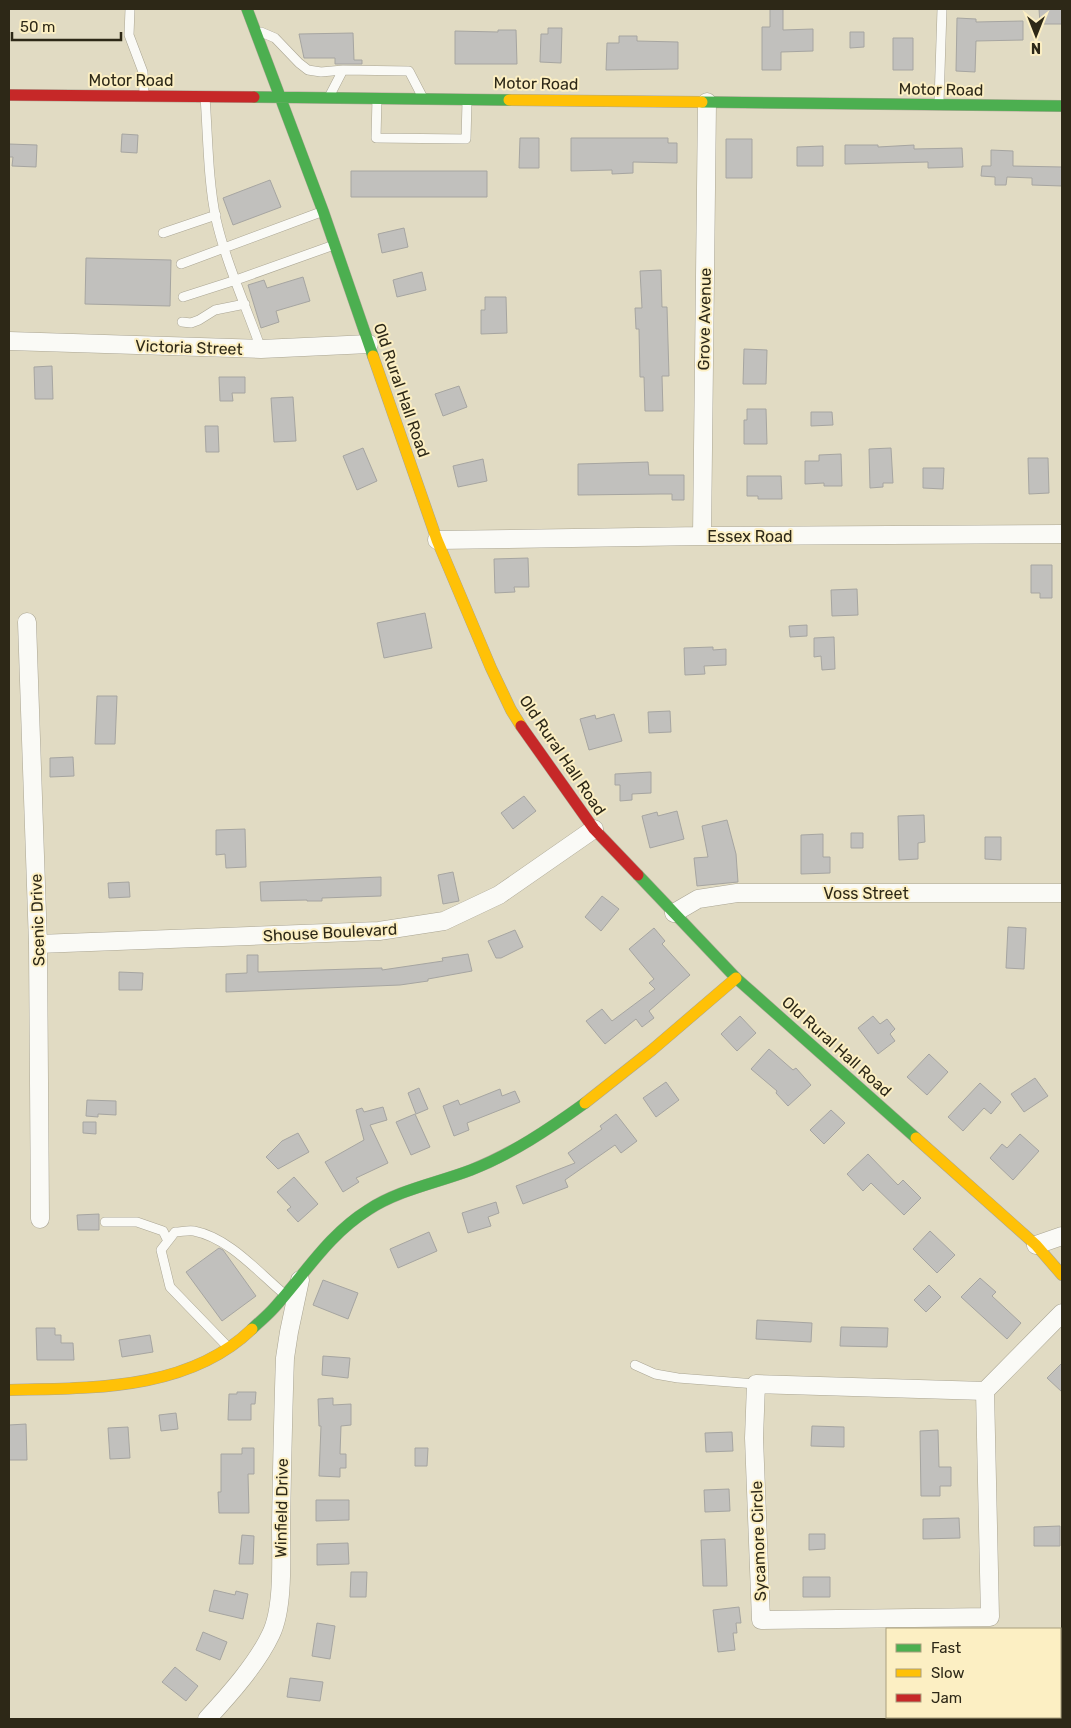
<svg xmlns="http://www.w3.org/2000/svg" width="1071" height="1728" viewBox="0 0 1071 1728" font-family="Rubik,sans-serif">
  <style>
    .building { fill: #c1c0bd; stroke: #a6a5a1 }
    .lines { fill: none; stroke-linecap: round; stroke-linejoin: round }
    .lane-casing { stroke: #aaa593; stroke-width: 10 }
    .street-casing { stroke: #aaa593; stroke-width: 19 }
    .fast-casing { stroke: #aaa593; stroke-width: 12 }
    .slow-casing { stroke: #aaa593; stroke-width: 12 }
    .jam-casing { stroke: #aaa593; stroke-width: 12 }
    .lane { stroke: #fafaf6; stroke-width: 9 }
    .street { stroke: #fafaf6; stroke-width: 18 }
    .fast { stroke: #4caf50; stroke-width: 11 }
    .slow { stroke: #ffc107; stroke-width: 11 }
    .jam { stroke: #c62828; stroke-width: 11 }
    .labels { text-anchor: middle; stroke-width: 4; stroke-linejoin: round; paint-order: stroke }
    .street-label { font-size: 16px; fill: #2d2817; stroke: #fcefc3 }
  </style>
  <rect width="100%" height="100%" fill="#e1dbc3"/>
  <path class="building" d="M770 9H783V30L813 29V51L781 52V70H762V27H770Z
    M1039 9H1062V24H1040Z
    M957 18 976 19V22L1023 21V40L976 41 975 72 956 71Z
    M548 28H562L561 63 540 62 541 34H548Z
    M498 30H516L517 64H455V31L498 32Z
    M850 32H864V47L850 48Z
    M353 33 354 60H362V64H335V58H304L299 34Z
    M619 36H637V41L678 42V69L606 70 607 43H619Z
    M893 38H913V70H893Z
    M122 134 138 135 137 153 121 152Z
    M520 138H539V168H519Z
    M571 138H668V143H677V163L633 162V173L612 174V170L571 171Z
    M726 139H752V178H726Z
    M9 144 37 145 36 167 12 166 13 157H9Z
    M845 145H878V147L914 145V149L962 148 963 167 928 168V162L845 164Z
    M823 146V166H797V147Z
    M991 150 1013 151V166L1062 167V186L1032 185V178L1007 177 1006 185H995V177L981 176 982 166H991Z
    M351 171H487V197H351Z
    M270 180 281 207 233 225 223 198Z
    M404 228 408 247 382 253 378 234Z
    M86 258 171 260 170 306 85 304Z
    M661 270 662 307H667L669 376H662L663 411H645L644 377H640L639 329H636L635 308H642L640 271Z
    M422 272 426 290 397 297 393 280Z
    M303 277 310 301 276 311 279 322 261 328 248 285 264 280 267 288Z
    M485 297H506L507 333 481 334V310H485Z
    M744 349 767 350 766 384H743Z
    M52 366 53 399H35L34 367Z
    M219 377H245V393H232L233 401H220Z
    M459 386 467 407 443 416 435 394Z
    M293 397 296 441 274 442 271 398Z
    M747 409H766L767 444H744V420H747Z
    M811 412H832L833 425 811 426Z
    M205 426H218L219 452H206Z
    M363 448 377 481 357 490 343 456Z
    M891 448 893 483H883V487L870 488 869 449Z
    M841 454 842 486H824V483L805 484V461H819V455Z
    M1028 458H1048L1049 493 1029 494Z
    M483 459 487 481 458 487 453 466Z
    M648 462 649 475H684V500H672V494H660L578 495V464Z
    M923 468H944L943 489 923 488Z
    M747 476H781L782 499H758V496H747Z
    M528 558 529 587H514L515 592 495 593 494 559Z
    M1031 565H1052V598H1040V593H1031Z
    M857 589 858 615 832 616 831 590Z
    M425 613 432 648 384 658 377 623Z
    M807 625V636L790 637 789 626Z
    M834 637 835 669 822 670 821 656 814 657V638Z
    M713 647V650L726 649V665L704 666 705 674 685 675 684 648Z
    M97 696H117L115 744H95Z
    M670 711 671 732 649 733 648 712Z
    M614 714 622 741 589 750 580 719 595 715 596 719Z
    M73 757 74 776 50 777V758Z
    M651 772V793L632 794V800L620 801V785H615V774Z
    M524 796 536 811 513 829 501 813Z
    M677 811 684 839 650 848 642 816 657 812 658 816Z
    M924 815 925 842 918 843V859L899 860 898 816Z
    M727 820 736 854 738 882 697 886 694 858 708 857 702 826Z
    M245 829 246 867 226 868 225 854 216 855V830Z
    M851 833H863V848H851Z
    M823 834V857H830V873L801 874V835Z
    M985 837H1001V860L985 859Z
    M453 872 459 901 443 904 438 875Z
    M381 877V896L322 898V901H307V900L261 901 260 882Z
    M129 882 130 897 109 898 108 883Z
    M602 896 619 909 601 931 585 917Z
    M1008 927 1026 928 1024 969 1006 968Z
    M654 928 665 941 662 944 690 975 649 1011 654 1018 642 1027 636 1019 605 1044 586 1021 602 1009 612 1021 655 989 649 983 654 979 629 949Z
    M515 930 523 947 501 958H496L488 941Z
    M468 954 472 971 428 979V981L400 985 226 992V974L247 973V955H258V972L382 968V970L443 961 442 958Z
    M119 972 143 973 142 990H119Z
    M740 1016 756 1033 737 1051 721 1034Z
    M873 1016 880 1024 887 1019 895 1029 890 1034 895 1041 878 1054 858 1028Z
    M769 1049 793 1070 796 1068 811 1085 788 1106 776 1093 777 1091 751 1069Z
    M929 1054 948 1072 927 1095 907 1077Z
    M1035 1078 1048 1096 1024 1112 1011 1094Z
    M666 1082 679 1100 656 1117 643 1098Z
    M980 1083 1001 1102 991 1114 984 1108 963 1131 948 1117Z
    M419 1088 428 1109 416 1114 408 1093Z
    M500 1089 502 1096 515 1091 520 1102 467 1123 469 1130 454 1136 443 1106 458 1100 460 1105Z
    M87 1100 116 1101V1115L98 1114V1117L86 1116Z
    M383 1107 387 1120 370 1125 388 1163 356 1178 359 1182 343 1192 325 1162 364 1140 356 1110 362 1108 364 1112Z
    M831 1110 845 1123 824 1144 810 1130Z
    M415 1114 430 1147 411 1155 396 1122Z
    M616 1114 637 1141 621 1153 615 1145 565 1180 568 1187 523 1204 516 1186 575 1163 568 1153 602 1129 600 1126Z
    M83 1122H96V1134L83 1133Z
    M298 1133 309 1152 278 1169 266 1157 282 1141Z
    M1020 1134 1039 1151 1013 1180 990 1158 1002 1144 1007 1148Z
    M868 1154 898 1185 903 1180 921 1198 904 1215 871 1183 863 1191 847 1174Z
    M294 1177 318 1204 298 1222 287 1210 291 1207 277 1192Z
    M496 1202 499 1213 488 1217 491 1226 468 1233 462 1213Z
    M99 1214V1230H78L77 1215Z
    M930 1231 955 1255 937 1273 913 1249Z
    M429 1232 437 1251 398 1268 390 1249Z
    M219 1248 223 1250 256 1296 222 1321 186 1272Z
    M980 1278 996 1292 992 1296 1021 1323 1007 1339 961 1297Z
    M323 1280 358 1293 348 1319 313 1305Z
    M929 1285 941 1297 926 1312 914 1300Z
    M757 1320 812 1323 811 1342 756 1339Z
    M841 1327 888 1328 887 1347 840 1346Z
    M36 1328H55V1335H61V1343H73L74 1360H37Z
    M150 1335 153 1352 122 1357 119 1340Z
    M323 1356 350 1358 348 1378 322 1375Z
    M1062 1363V1392L1047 1378Z
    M237 1392H256L255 1404H251V1420H228L229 1394H237Z
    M333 1398V1405L351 1404V1425L341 1426 340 1454H346V1468H340V1477L319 1476 321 1426H319L318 1399Z
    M176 1413 178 1429 161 1431 159 1415Z
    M26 1424 27 1460H9V1425Z
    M812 1426 844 1427V1447L811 1446Z
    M128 1427 130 1458 110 1459 108 1428Z
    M938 1430 939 1467H951V1486H940V1496H921L920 1431Z
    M732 1432 733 1451 706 1452 705 1433Z
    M242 1448H254V1474H248L249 1513H219L218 1492H221V1454H242Z
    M415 1448H428L427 1466H415Z
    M729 1489 730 1511 705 1512 704 1490Z
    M316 1500H349V1520L316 1521Z
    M959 1518 960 1538 923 1539V1519Z
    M1060 1526V1546H1034V1527Z
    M809 1534H825V1549L809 1550Z
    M242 1535 254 1536 253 1564H239Z
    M725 1539 727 1586H703L701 1540Z
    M348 1543 349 1564 317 1565V1544Z
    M351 1572H367L366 1597H350Z
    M803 1577H830V1597H803Z
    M214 1590 235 1595 236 1591 248 1594 243 1619 209 1611Z
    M739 1607 741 1623H736L737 1633H733L735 1650 718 1652 713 1610Z
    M317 1623 335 1626 330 1659 312 1656Z
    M203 1632 227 1642 220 1660 196 1650Z
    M175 1667 198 1686 186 1701 162 1682Z
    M290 1678 323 1682 320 1701 287 1697Z"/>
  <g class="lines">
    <g class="lane-casing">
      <path id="lane" d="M130 9 129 35 143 72 144 93
        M261 32 275 38 299 63 308 70 321 72 343 70
        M330 95 343 70 409 71 422 96
        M205 97C208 137 208 181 216 219 226 263 246 306 261 349
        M377 98 376 138 466 139 467 102
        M939 102 942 9
        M163 233 216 215
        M181 264 321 212
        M183 297 236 280 334 245
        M182 322 191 323 199 320 215 310 245 304
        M105 1222H137L163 1231 168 1241
        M227 1346 170 1287 161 1250 175 1232C181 1232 188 1230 194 1231 229 1238 257 1271 283 1293
        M635 1365 655 1374 678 1378 756 1384"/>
    </g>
    <g class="street-casing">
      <path id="street" d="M9 341 261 349 369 344
        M702 536 707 102
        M437 540 702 536 1062 534
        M27 622 38 944 40 1219
        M674 913 698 899 737 893H1062
        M38 944 379 931 444 921 499 895 594 829
        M1036 1245 1062 1236
        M985 1391 990 1617 761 1620 754 1438 756 1384 985 1391 1062 1313
        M207 1719C229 1695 257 1664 271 1634 284 1607 281 1556 281 1525 282 1469 283 1413 285 1358L289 1332 300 1280"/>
    </g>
    <g class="fast-casing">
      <path id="fast" d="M247 9 323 211 373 356
        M254 97 509 100
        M702 102 1062 106
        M638 875 736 978 916 1138
        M252 1329C259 1322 267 1316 274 1308 305 1274 328 1235 368 1210 398 1190 437 1183 471 1170 512 1154 549 1129 585 1103"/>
    </g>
    <g class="slow-casing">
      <path id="slow" d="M509 100 702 102
        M373 356 437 540 491 668 511 710 521 726
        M585 1103 652 1050 736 978
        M916 1138 1036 1245 1062 1275
        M9 1390C91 1388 188 1391 252 1329"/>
    </g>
    <g class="jam-casing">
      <path id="jam" d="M9 95 254 97
        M521 726 594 829 638 875"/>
    </g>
    <use href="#lane" class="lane"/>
    <use href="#street" class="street"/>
    <use href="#fast" class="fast"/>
    <use href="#slow" class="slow"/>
    <use href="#jam" class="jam"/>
  </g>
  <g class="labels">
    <g class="street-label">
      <text x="131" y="86">Motor Road</text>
      <text transform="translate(536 83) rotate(1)" y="6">Motor Road</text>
      <text transform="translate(941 89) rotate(1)" y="6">Motor Road</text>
      <text transform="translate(704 319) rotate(-89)" y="6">Grove Avenue</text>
      <text transform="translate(189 347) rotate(2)" y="6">Victoria Street</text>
      <text transform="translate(402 390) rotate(71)" y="6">Old Rural Hall Road</text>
      <text x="750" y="542">Essex Road</text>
      <text transform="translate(563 755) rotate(56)" y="6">Old Rural Hall Road</text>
      <text x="866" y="899">Voss Street</text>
      <text transform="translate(37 920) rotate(-92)" y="6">Scenic Drive</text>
      <text transform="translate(330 932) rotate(-3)" y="6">Shouse Boulevard</text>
      <text transform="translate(837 1046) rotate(42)" y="6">Old Rural Hall Road</text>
      <text transform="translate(281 1508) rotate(-89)" y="6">Winfield Drive</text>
      <text transform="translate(758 1541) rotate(-92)" y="6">Sycamore Circle</text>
    </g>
  </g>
  <rect width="1071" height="1728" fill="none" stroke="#2d2817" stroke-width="20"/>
  <rect x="886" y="1628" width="175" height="90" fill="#fcefc3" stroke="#a99f7e"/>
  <rect x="896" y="1644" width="25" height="8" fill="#4caf50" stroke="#a99f7e"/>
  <text x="931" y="1653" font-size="15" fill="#2d2817">Fast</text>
  <rect x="896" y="1669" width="25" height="8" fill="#ffc107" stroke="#a99f7e"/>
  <text x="931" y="1678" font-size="15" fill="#2d2817">Slow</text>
  <rect x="896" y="1694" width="25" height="8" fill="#c62828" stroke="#a99f7e"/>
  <text x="931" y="1703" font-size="15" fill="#2d2817">Jam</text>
  <g transform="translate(1036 35) rotate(180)" stroke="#fcefc3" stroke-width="4" paint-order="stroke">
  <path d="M0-4L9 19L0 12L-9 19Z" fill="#2d2817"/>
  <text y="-8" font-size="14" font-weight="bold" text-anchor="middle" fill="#2d2817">N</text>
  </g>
  <path d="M12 32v8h109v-8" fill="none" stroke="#2d2817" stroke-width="2.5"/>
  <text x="20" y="32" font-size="15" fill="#2d2817" stroke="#fcefc3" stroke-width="4" paint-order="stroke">50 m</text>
</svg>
